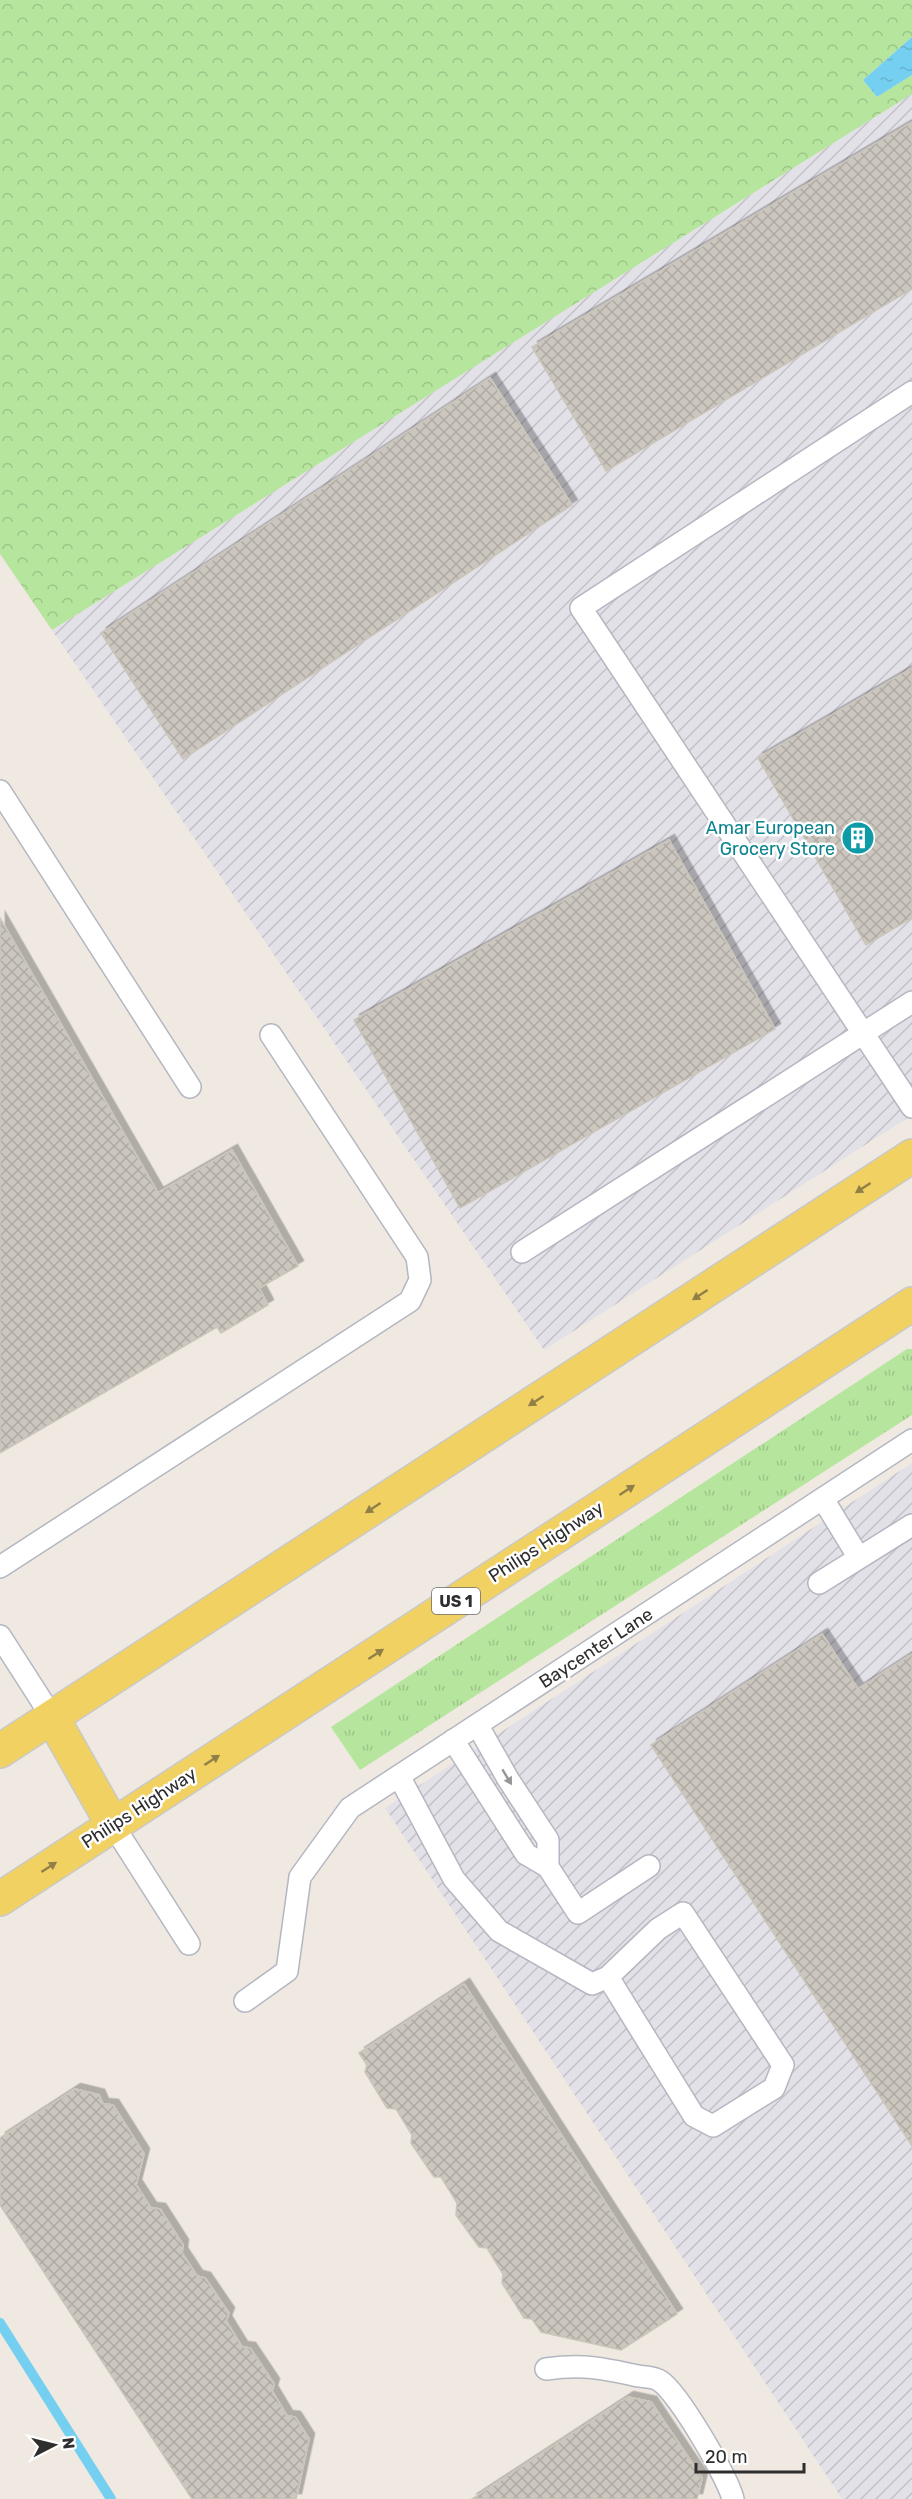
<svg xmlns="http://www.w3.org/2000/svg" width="912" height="2499" viewBox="0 0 912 2499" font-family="Rubik,sans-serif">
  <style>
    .industrial { fill: url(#industrial-furrows) }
    .grass { fill: url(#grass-tufts) }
    .forest { fill: url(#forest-crowns) }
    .water { fill: url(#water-ripples) }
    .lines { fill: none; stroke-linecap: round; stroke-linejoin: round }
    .stream { stroke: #75cff0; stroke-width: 10 }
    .building { fill: url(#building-cross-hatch); stroke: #cbc5ba; stroke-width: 1.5; filter: url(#shadow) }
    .service-casing { stroke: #b4b7c1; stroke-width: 24 }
    .primary-casing { stroke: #c9c9c9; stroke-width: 36 }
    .service { stroke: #fff; stroke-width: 21 }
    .primary { stroke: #f2d163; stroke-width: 33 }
    .oneway { fill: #908048 }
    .oneway2 { fill: #969696 }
    .labels { text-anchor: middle; stroke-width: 5; stroke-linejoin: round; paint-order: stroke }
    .shield { fill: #fff; stroke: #6d6d6d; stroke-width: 1.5 }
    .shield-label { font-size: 16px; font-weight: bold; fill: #2e2e2e }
    .culture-label { font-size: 18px; fill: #0d838f; stroke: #fff; text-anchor: end }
    .street-label { font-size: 18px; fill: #2e2e2e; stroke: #fff }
  </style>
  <defs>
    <pattern id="industrial-furrows" width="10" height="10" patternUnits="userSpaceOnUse" patternTransform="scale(1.5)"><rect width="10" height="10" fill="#e3e1e8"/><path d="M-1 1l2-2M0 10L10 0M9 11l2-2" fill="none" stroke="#c3c1c7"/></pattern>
    <pattern id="grass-tufts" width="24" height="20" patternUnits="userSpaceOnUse" patternTransform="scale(1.5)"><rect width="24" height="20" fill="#b6e59e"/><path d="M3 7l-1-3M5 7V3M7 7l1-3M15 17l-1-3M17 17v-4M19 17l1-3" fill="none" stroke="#9dc588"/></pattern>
    <pattern id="forest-crowns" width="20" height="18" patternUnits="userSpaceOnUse" patternTransform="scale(1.5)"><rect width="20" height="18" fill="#b6e59e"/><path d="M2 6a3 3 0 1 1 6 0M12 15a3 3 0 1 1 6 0" fill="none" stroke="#9dc588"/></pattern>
    <pattern id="water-ripples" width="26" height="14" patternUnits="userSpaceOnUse" patternTransform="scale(1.5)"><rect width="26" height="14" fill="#75cff0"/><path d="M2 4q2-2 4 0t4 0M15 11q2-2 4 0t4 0" fill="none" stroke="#66b2ce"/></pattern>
    <pattern id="building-cross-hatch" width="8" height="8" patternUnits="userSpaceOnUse" patternTransform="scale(1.5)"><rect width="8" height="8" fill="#cbc7bf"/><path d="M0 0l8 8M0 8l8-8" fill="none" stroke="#afaba4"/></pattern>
    <filter id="shadow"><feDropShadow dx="5.5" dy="-5.5" stdDeviation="0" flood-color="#0004"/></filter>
  </defs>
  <rect width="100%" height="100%" fill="#efe9e1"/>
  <path class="industrial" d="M912 94V1115L544 1350 52 630Z
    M912 1463V2499H842L385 1808Z"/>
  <path class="grass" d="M907 1349H912V1415L360 1770 331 1727Z"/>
  <path class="forest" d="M0 0H912V37L863 80 877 97 912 75V94L52 630 0 554Z"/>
  <path class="water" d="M912 37V75L877 97 863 80Z"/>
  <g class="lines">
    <path class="stream" d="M0 2323 111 2499"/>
  </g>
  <path class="building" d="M912 122V289L606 471 532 347Z
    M490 378 572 505 183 759 101 633Z
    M912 668V918L866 945 758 758Z
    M669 840 775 1029 460 1208 354 1020Z
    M0 918 158 1193 232 1150 298 1266 259 1288 268 1305 221 1333 217 1327 0 1453Z
    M822 1634 858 1689 912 1654V2146L651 1745Z
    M464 1984 677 2314 621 2350 541 2332 532 2319 524 2318 502 2283 503 2274 487 2248 479 2247 456 2215 457 2203 441 2177H434L411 2143 412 2135 396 2109 387 2108 365 2072 367 2065 359 2053Z
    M75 2089 99 2095 103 2104 113 2105 144 2154 136 2185 151 2208 160 2209 183 2245 182 2253 197 2276 205 2278 229 2313 226 2321 242 2347 250 2348 274 2384 272 2391 287 2416 295 2417 309 2439 296 2499H192L0 2205V2138Z
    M628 2397 651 2402 702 2478 697 2499H472Z"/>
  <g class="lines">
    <g class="service-casing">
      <path id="service" d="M912 392 581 608 912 1107
        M0 791 190 1087
        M522 1252 912 1002
        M823 1499 859 1558
        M0 1567 410 1301 420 1280 417 1257 271 1035
        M819 1583 912 1525
        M0 1636 52 1717
        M453 1740 526 1854 548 1867V1840L508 1779 478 1726
        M399 1776 454 1879 499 1931 592 1984 608 1977 658 1929 683 1913 783 2065 774 2088 713 2126 694 2116 608 1977
        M113 1825 189 1944
        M548 1867 578 1913 649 1866
        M245 2001 287 1971 300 1877 350 1808 912 1440
        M546 2369C583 2364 602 2368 638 2376 644 2377 655 2377 660 2381 678 2392 728 2478 733 2499"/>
    </g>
    <g class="primary-casing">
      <path id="primary" d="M52 1717 113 1825
        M0 1751 912 1156
        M0 1899 912 1304"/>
    </g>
    <use href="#service" class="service"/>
    <use href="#primary" class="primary"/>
  </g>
  <defs><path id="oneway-solid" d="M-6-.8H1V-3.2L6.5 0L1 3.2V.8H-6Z" transform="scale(1.5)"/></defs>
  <g class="oneway">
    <use href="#oneway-solid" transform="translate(863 1188) rotate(147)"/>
    <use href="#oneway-solid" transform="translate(700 1295) rotate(147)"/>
    <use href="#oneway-solid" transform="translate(536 1401) rotate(147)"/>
    <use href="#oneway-solid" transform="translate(627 1490) rotate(-33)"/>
    <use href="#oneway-solid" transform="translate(373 1508) rotate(147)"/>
    <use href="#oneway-solid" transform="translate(376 1654) rotate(-33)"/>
    <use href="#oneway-solid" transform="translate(212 1760) rotate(-33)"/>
    <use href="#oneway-solid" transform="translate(49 1867) rotate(-33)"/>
  </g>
  <use class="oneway2" href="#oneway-solid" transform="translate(507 1777) rotate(59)"/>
  <defs>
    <g id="building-disc" transform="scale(1.725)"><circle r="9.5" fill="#0f9aa8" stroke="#fff"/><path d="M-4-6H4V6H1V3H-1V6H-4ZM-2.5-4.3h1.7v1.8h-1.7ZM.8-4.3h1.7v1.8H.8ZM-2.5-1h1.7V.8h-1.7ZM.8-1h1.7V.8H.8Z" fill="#fff"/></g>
  </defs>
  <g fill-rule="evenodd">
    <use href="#building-disc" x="858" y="838"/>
  </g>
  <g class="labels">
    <rect class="shield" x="432" y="1588" width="48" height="26" rx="4.5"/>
    <g class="shield-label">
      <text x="456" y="1607">US 1</text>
    </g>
    <g class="culture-label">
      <text x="835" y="834">Amar European<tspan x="835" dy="21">Grocery Store</tspan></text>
    </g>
    <g class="street-label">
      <text transform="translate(546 1542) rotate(-33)" y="6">Philips Highway</text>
      <text transform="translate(596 1648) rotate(-33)" y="6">Baycenter Lane</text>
      <text transform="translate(139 1808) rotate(-33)" y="6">Philips Highway</text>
    </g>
  </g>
  <g transform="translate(54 2445) rotate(83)" stroke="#ffffff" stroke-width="4.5" paint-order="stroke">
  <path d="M0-4.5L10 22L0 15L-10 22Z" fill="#2e2e2e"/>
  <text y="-9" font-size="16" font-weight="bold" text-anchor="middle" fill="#2e2e2e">N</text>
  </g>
  <path d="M696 2463v9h108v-9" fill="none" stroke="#2e2e2e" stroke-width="3"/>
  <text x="705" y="2463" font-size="18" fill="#2e2e2e" stroke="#ffffff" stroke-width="4.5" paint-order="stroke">20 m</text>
</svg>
